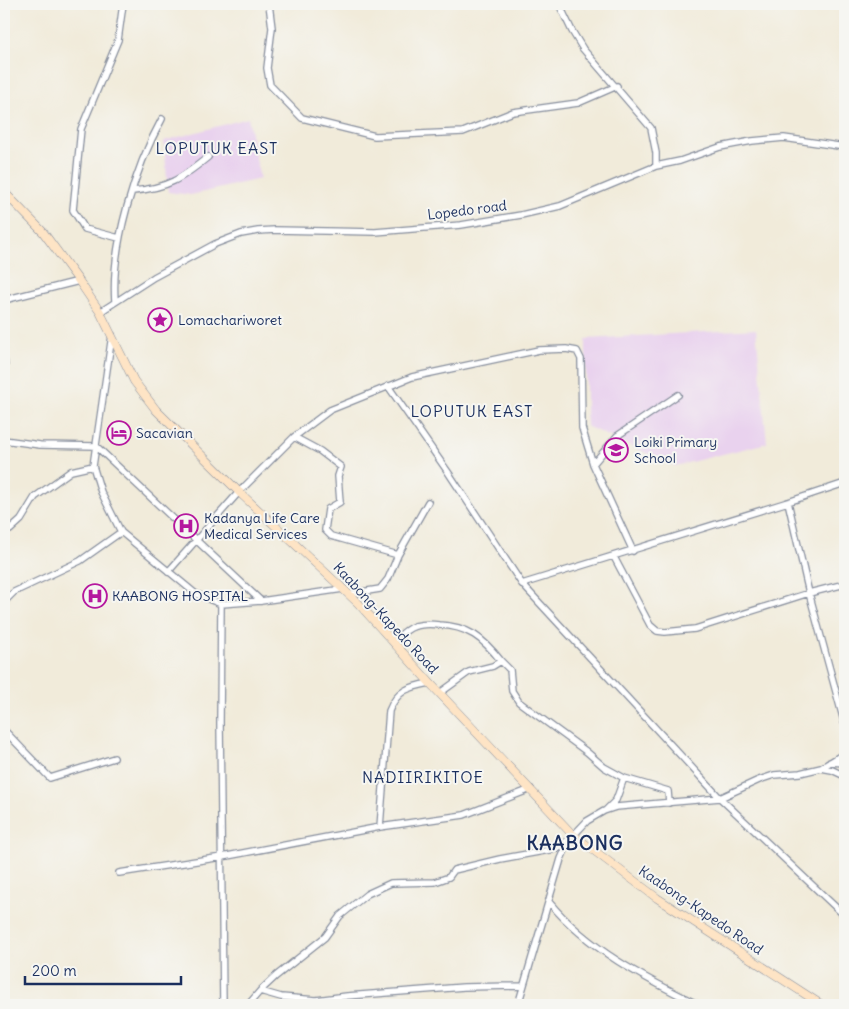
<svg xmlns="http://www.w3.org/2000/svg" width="849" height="1009" viewBox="0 0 849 1009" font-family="Delius,sans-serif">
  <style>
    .built { fill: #e9d2ee }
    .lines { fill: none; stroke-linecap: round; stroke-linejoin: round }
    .street-casing { stroke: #868d9c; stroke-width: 8 }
    .secondary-casing { stroke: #868d9c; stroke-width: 9 }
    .street { stroke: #fff; stroke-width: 5.5 }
    .secondary { stroke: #fee4c5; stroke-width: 8 }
    .labels { text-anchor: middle; stroke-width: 4; stroke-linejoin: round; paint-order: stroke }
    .street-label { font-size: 14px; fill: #1b2f5e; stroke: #f6f6f2 }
    .poi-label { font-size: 14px; fill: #1b2f5e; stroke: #f6f6f2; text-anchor: start }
    .quarter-label { font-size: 16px; letter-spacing: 1px; fill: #1b2f5e; stroke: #f6f6f2 }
    .district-label { font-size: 19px; font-weight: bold; letter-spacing: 1px; fill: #1b2f5e; stroke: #f6f6f2 }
  </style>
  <rect width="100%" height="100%" fill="#f6f6f2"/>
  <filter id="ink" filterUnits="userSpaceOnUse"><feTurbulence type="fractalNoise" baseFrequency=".02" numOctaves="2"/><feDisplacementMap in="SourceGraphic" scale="10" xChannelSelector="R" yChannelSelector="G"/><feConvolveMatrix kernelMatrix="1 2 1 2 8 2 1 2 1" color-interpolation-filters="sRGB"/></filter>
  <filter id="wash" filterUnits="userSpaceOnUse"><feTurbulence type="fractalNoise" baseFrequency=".0096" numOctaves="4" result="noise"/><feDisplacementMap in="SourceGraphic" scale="20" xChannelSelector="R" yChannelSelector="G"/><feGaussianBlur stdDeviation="1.12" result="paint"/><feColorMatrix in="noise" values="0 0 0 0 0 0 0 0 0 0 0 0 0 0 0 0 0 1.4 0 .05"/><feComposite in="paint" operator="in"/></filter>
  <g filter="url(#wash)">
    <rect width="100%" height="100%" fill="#f1ebda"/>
    <path class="built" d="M248 118 260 179 191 195 168 192 164 141Z
      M756 329 767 443 675 466 586 426V339Z"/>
  </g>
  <g filter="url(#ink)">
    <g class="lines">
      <g class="street-casing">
        <path id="street" d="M269 4 272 28 267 68 270 85 302 118 375 136 463 132 513 112 578 103 617 86
          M559 4 572 31 583 49 651 128 656 153V166
          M133 191C168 188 181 179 208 157
          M119 238 85 229 73 210 81 129 118 40 123 4
          M4 300 79 281
          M115 301C111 245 135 168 162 119
          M100 312 154 277 215 244 241 234 258 231 275 230 375 232 461 225 521 215 560 206 656 166 680 161 720 147 752 141 784 138 845 147
          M112 335 93 466 101 492 121 532 196 594 221 604 261 601 343 589
          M4 359 5 369 4 386
          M388 386 448 472 522 584 720 798 845 916
          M294 437 320 451 341 467 338 476 340 502 328 509 325 530 331 536 398 555
          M4 440 40 445 96 446 261 601
          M593 464 617 436 678 395
          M788 502 809 593 845 725
          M4 532 10 530 21 520 35 497 71 471 93 466
          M614 557 650 625 657 631 665 632 695 629 809 593 845 584
          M168 572 239 492 294 437 330 410 412 377 539 350 566 349 577 351 581 359 582 428 593 464 633 551
          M522 584 788 502 845 483
          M349 594 380 589 388 579 398 555 428 502
          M4 602 14 592 80 561 121 532
          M221 604 220 722 223 1005
          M393 642C399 636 407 628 415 626 423 624 431 624 439 625 468 626 483 638 501 661
          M440 693 469 672 493 666 501 661 510 670 512 691 519 702 587 752 604 767 624 778 668 791 669 803
          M4 730 50 778 114 758
          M830 762 845 763
          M821 768 845 753
          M606 810 616 800 624 778
          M380 827 389 711C397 690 409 687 430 683
          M119 873 222 857 380 827 464 815 531 789
          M549 902C589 950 644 978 699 1005
          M260 991 281 997 316 1000 347 996 464 987 523 986
          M248 1005 260 991 276 976 325 937 340 916 367 894 391 883 435 882 449 877 454 870 500 859 555 849 570 839
          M518 1005 561 859 570 839 587 821 604 811 616 807 720 798 759 780 774 775 800 773 821 768 832 770 845 776"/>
      </g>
      <g class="secondary-casing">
        <path id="secondary" d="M4 192 43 232 79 281 100 312 134 381 156 410 239 492 358 603 430 683 572 834 657 898 822 1005"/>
      </g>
      <use href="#street" class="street"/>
      <use href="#secondary" class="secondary"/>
    </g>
  </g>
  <defs>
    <g id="sight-ring" transform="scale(1.25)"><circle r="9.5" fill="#f6f6f2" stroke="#b5179e" stroke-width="1.5"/><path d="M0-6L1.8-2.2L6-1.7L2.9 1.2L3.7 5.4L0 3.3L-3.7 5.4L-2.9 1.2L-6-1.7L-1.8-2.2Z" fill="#b5179e"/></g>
    <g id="hotel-ring" transform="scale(1.25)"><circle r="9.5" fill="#f6f6f2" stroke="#b5179e" stroke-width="1.5"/><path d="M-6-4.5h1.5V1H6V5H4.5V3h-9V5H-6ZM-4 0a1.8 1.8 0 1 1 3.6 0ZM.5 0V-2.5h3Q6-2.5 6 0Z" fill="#b5179e"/></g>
    <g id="school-ring" transform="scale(1.25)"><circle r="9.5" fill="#f6f6f2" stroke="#b5179e" stroke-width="1.5"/><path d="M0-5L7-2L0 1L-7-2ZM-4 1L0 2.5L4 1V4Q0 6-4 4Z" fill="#b5179e"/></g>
    <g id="hospital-ring" transform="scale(1.25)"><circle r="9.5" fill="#f6f6f2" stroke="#b5179e" stroke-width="1.5"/><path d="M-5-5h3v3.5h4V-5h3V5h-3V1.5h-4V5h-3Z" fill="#b5179e"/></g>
  </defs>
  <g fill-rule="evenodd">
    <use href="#sight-ring" x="160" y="320"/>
    <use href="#hotel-ring" x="119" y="433"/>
    <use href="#school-ring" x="616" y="450"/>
    <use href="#hospital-ring" x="186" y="526"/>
    <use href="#hospital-ring" x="95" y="596"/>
  </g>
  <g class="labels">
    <g class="street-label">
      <text transform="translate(467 210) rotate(-7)" y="5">Lopedo road</text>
      <text transform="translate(386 618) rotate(47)" y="5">Kaabong-Kapedo Road</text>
      <text transform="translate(701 910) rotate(34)" y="5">Kaabong-Kapedo Road</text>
    </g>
    <g class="poi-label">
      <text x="178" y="325">Lomachariworet</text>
      <text x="136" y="438">Sacavian</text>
      <text x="634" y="447">Loiki Primary<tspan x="634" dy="16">School</tspan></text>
      <text x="204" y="523">Kadanya Life Care<tspan x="204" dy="16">Medical Services</tspan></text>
      <text x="112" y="601">KAABONG HOSPITAL</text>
    </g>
    <g class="quarter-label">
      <text x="217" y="154">LOPUTUK EAST</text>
      <text x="472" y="417">LOPUTUK EAST</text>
      <text x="423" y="783">NADIIRIKITOE</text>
    </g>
    <g class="district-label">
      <text x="575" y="850">KAABONG</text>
    </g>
  </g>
  <rect width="849" height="1009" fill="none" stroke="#f6f6f2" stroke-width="20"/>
  <path d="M25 976v8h156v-8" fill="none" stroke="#1b2f5e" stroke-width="2.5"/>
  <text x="32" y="976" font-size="15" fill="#1b2f5e" stroke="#f6f6f2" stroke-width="4" paint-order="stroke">200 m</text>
</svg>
